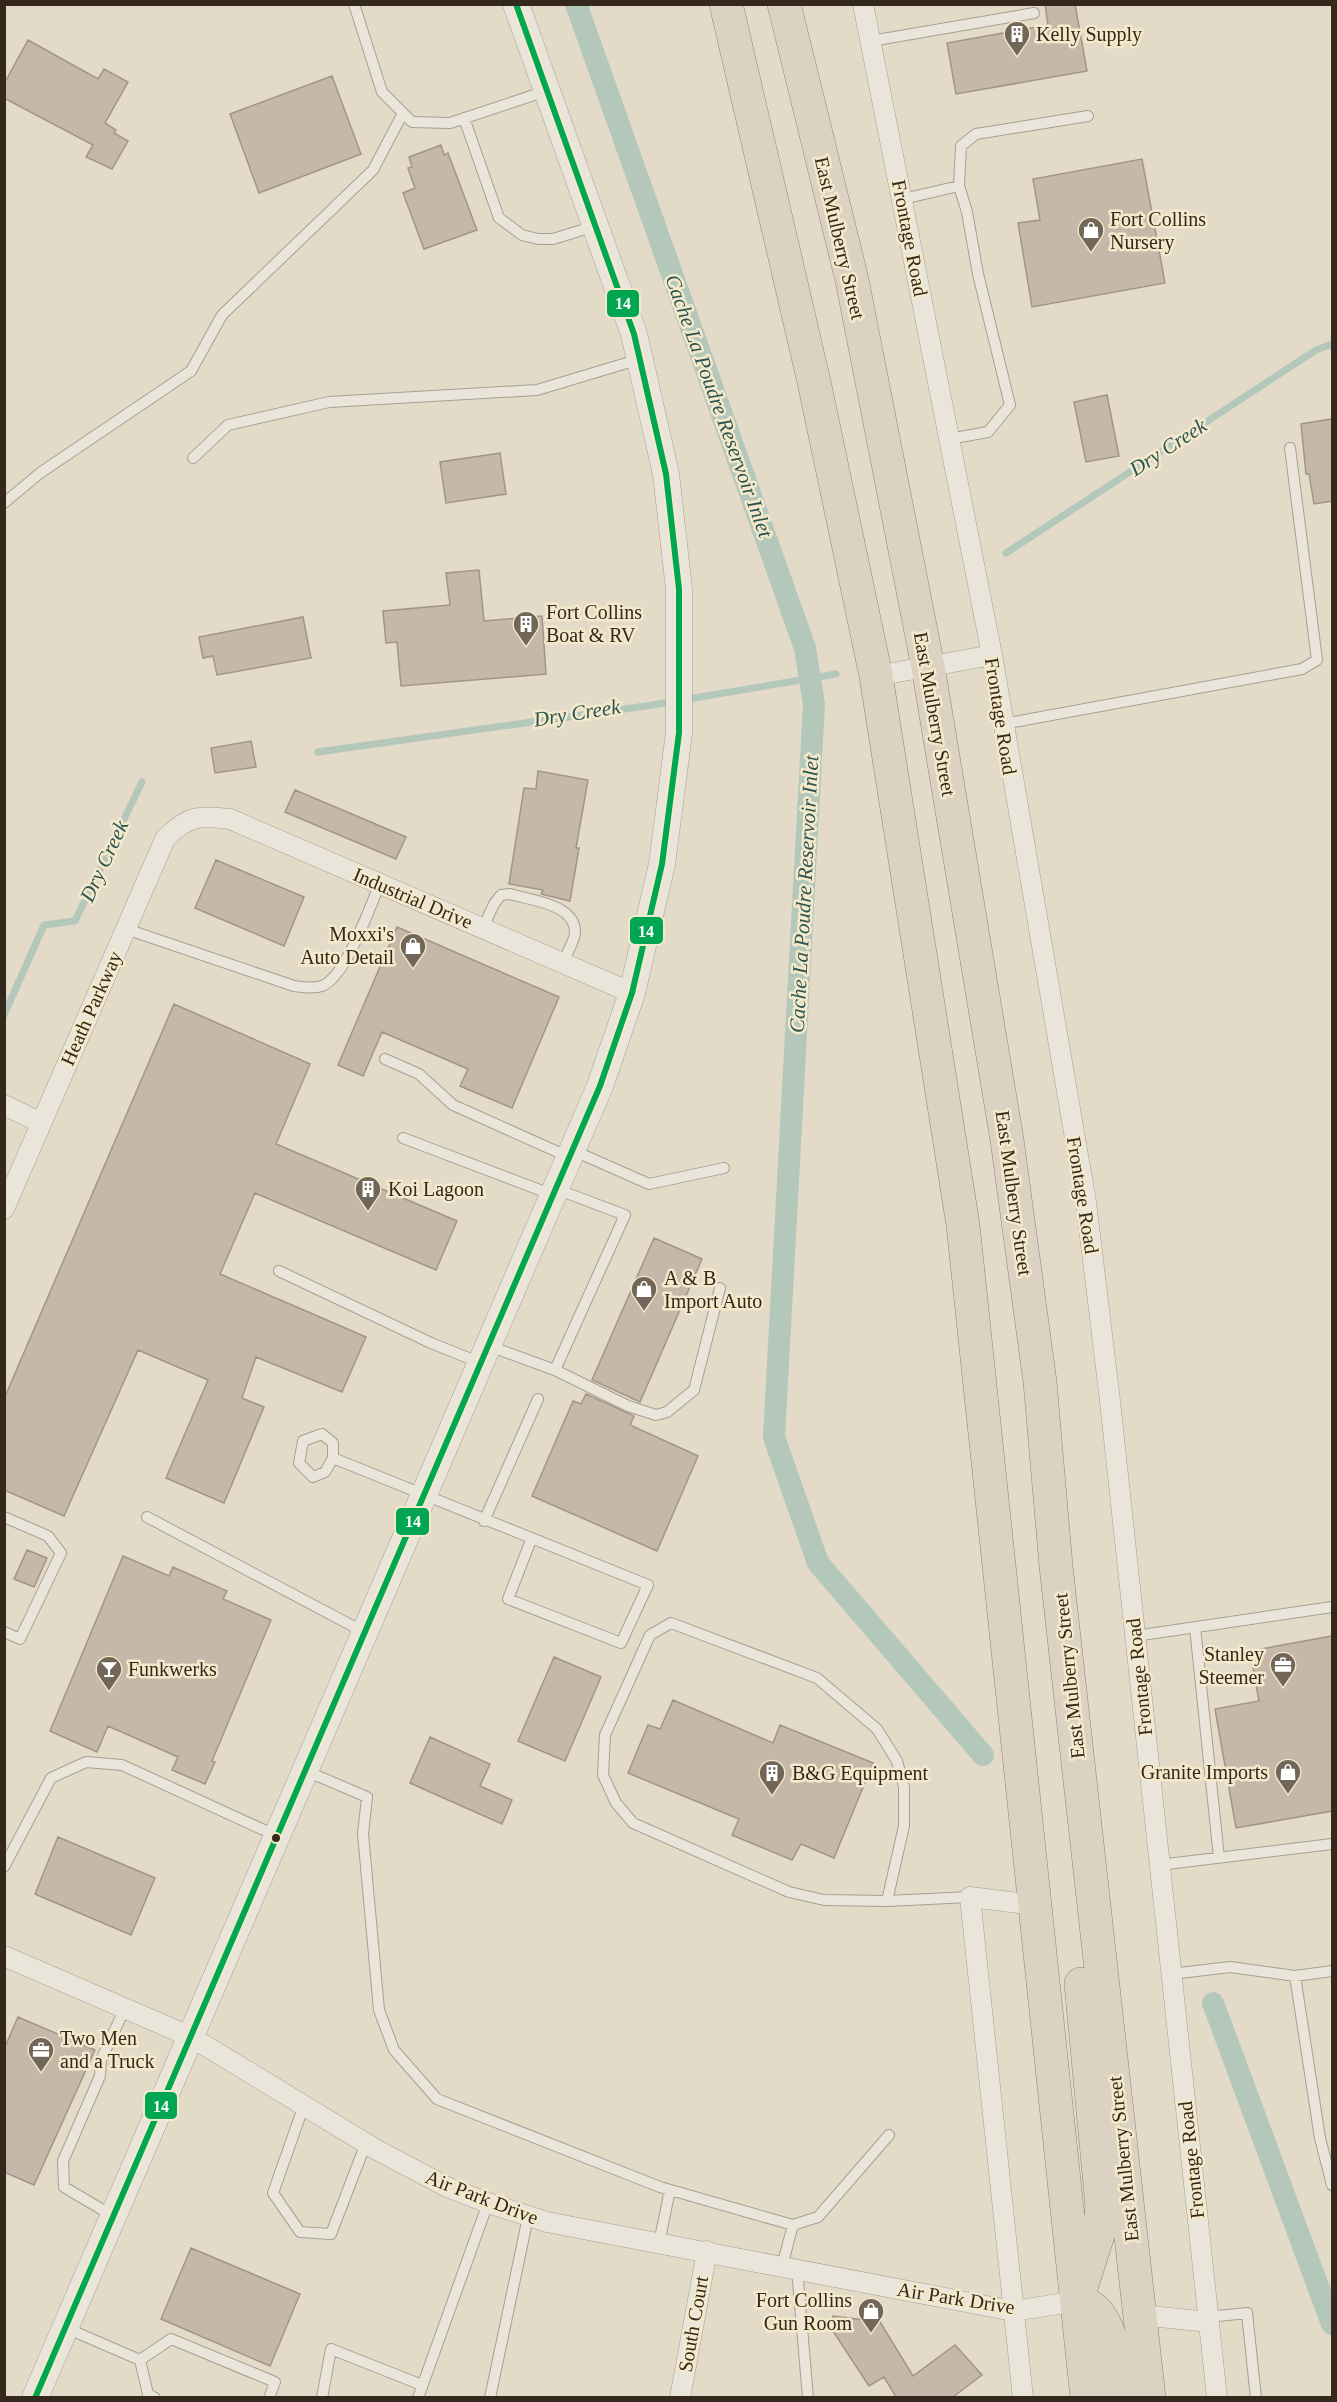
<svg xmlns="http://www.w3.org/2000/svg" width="1337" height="2402" viewBox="0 0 1337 2402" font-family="Georgia,serif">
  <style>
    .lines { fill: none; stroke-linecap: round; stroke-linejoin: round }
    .stream { stroke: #b4c7bb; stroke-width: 7 }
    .canal { stroke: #b4c7bb; stroke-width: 22 }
    .building { fill: #c6b8a9; stroke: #a29588; stroke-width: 1.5 }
    .service-casing { stroke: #a79f92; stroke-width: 12 }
    .minor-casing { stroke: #a79f92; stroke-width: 21 }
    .tertiary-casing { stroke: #a79f92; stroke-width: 27 }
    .trunk-casing { stroke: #8c8479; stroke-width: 34 }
    .service { stroke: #eae5da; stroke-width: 10 }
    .minor { stroke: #eae5da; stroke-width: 20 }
    .tertiary { stroke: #eae5da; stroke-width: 26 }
    .trunk { stroke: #dcd2c2; stroke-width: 33 }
    .bus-1-casing { stroke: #f5e9cc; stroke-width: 10 }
    .bus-1 { stroke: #00a651; stroke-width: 6 }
    .bus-dot { fill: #34271b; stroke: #f5e9cc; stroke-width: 2 }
    .labels { text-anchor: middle; stroke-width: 5; stroke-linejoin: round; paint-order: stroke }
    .poi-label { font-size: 20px; fill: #34271b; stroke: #f5e9cc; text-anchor: start }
    .street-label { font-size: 20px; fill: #34271b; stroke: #f5e9cc }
    .water-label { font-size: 21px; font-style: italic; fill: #2a5451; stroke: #f5e9cc }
    .line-badge { stroke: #f5e9cc; stroke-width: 2 }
    .badge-label { font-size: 16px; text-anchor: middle; font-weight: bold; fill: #fff }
  </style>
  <rect width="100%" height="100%" fill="#e3dac8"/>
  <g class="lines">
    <path class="stream" d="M1006 553 1316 350 1332 344
      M318 752 653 705 836 674
      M4 1015 44 925 75 921 142 782"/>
    <path class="canal" d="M576 4 805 648 814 704 774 1437 818 1563 983 1755
      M1213 2003 1332 2324"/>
  </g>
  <path class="building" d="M1045 4H1075L1087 71 956 94 947 43 1048 25Z
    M28 40 98 79 104 69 128 82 105 123 116 130 114 133 128 141 112 169 86 157 93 145 4 98V84Z
    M332 76 361 154 259 193 230 114Z
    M441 145 444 155 448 153 477 230 424 249 403 193 415 188 408 168 412 167 409 157Z
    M1142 159 1165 283 1032 307 1018 223 1040 220 1033 179Z
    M1107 395 1119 456 1086 462 1074 402Z
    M1332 419V501L1314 504 1309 474H1306L1301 424Z
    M500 453 506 494 446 503 440 462Z
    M479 570 484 621 542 616 546 674 401 686 397 642 386 643 383 611 450 605 446 573Z
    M303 617 311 658 217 675 213 656 203 658 199 637Z
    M251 741 256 767 215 773 211 748Z
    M538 771 588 780 576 848H579L570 901 541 894 543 890 509 884 524 788 536 789Z
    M295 790 406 837 396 859 285 812Z
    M216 860 304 897 284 946 195 908Z
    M397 927 559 997 512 1108 460 1086 468 1069 382 1032 363 1076 338 1065Z
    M174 1004 310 1064 276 1144 457 1221 436 1270 255 1193 220 1274 366 1337 342 1392 256 1357 242 1398 264 1407 224 1503 166 1478 208 1380 138 1350 64 1516 4 1490V1399Z
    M654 1238 702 1259 640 1402 592 1380Z
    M586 1394 634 1416 630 1425 698 1456 657 1551 532 1496 573 1401 581 1404Z
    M27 1550 47 1558 34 1587 14 1579Z
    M123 1556 169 1576 173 1567 227 1591 223 1599 271 1620 212 1761 215 1762 205 1784 172 1770 178 1757 108 1726 97 1752 50 1731Z
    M1332 1636V1811L1236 1828 1215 1709 1259 1701 1250 1651Z
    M554 1657 601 1677 565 1761 518 1741Z
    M673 1700 773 1743 780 1725 873 1763 834 1858 801 1844 792 1860 732 1835 739 1819 628 1773 648 1725 660 1729Z
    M430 1737 490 1764 480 1786 512 1800 502 1824 410 1783Z
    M58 1837 155 1878 131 1935 35 1894Z
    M18 2017 95 2050 34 2185 4 2172V2049Z
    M191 2248 300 2294 270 2366 161 2319Z
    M833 2316 880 2322 913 2376 955 2345 982 2375 953 2397H896L884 2377 869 2386 831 2328Z"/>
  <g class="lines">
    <g class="service-casing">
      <path id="service" d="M354 4 382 92 412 122 450 123 546 91
        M871 41 1034 13
        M464 118 499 218 522 235 538 239H553L595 226
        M903 199 959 186
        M949 439 988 432 1010 405 978 274 967 212 959 186 961 146 976 134 1088 116
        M193 458 228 425 329 402 537 390 640 359
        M4 503 40 473 191 371 222 315 373 170 403 113
        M1003 724 1302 669 1317 660 1290 448
        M483 928 494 904 501 895 510 894C530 900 575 904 575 932 575 941 566 954 563 963
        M126 929 294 986C303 987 313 989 322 986 346 977 369 908 380 884
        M385 1059 419 1074 453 1105 569 1157
        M403 1138 553 1195
        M572 1150 649 1184 724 1168
        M279 1271 431 1343 481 1363
        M489 1346 555 1370 625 1215 556 1189
        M555 1370 628 1406 656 1415 667 1412 694 1390 720 1288
        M333 1458 325 1472 313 1477 299 1463 303 1441 322 1434 333 1443V1458L648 1585 621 1643 508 1599 531 1540
        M4 1517 48 1536 61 1553 20 1639 4 1632
        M147 1517 364 1632
        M484 1521 538 1399
        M1195 1627 1219 1858
        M1135 1636 1332 1607
        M306 1771 367 1797 363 1834 379 2010 394 2050 437 2099 660 2187 793 2225 818 2217 889 2135
        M1159 1865 1332 1844
        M4 1867 51 1778 86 1762 122 1765 277 1836
        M887 1901 904 1826V1787L897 1761 877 1729 817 1678 671 1623 650 1635 605 1735 603 1775 616 1803 633 1823 789 1892 824 1900 887 1901 970 1897
        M1171 1974 1230 1967 1295 1976 1332 1971
        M1295 1976 1320 2138 1332 2185
        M304 2105 273 2193 300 2232 331 2234 366 2143
        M113 2216 64 2187 63 2161 100 2076 101 2060 125 2008
        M659 2243 670 2190
        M782 2266 793 2225
        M797 2269 808 2398
        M1208 2317 1247 2313 1256 2398
        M66 2328 140 2360
        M140 2360 171 2339 275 2382 269 2398
        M140 2360 148 2394 155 2398
        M322 2398 331 2349 422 2385
        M418 2398 488 2203
        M490 2398 528 2217"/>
    </g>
    <g class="minor-casing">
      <path id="minor" d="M863 4 992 655 1086 1202 1110 1401 1217 2398
        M876 676 992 655
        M4 1105 41 1123
        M4 1209 165 839C187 816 199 815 230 819L632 993
        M4 1956 191 2037 377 2150 447 2187 488 2203 547 2222 1013 2311 1077 2301
        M1141 2315 1209 2322
        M680 2398 707 2251
        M1023 2398 970 1897 1036 1905"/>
    </g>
    <g class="tertiary-casing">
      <path id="tertiary" d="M35 2398 600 1086 632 993 662 864 679 733V589L666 474 634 334 516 4"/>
    </g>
    <g class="trunk-casing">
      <path id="trunk" d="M726 4 814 382 876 676 963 1225 1087 2398
        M784 4 852 280 928 667 1007 1140 1040 1382 1056 1566 1149 2398
        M1080 2291 1100 2228 1102 2206 1081 1984
        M1077 2301C1116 2309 1113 2366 1119 2398"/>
    </g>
    <use href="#service" class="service"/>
    <use href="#minor" class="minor"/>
    <use href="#tertiary" class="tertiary"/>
    <use href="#trunk" class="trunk"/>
    <g class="bus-1-casing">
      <path id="bus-1" d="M35 2398 600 1086 632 993 662 864 679 733V589L666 474 634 334 516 4"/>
    </g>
    <use href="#bus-1" class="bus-1"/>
  </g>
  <defs>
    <g id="building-pin" transform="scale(1.35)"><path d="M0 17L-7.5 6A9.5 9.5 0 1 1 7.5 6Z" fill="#716658" stroke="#f5e9cc"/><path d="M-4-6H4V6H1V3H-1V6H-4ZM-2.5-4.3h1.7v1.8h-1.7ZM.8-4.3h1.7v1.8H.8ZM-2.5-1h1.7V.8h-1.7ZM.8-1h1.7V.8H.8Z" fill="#fff"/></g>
    <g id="shop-pin" transform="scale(1.35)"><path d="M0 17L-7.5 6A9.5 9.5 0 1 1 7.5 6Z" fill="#716658" stroke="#f5e9cc"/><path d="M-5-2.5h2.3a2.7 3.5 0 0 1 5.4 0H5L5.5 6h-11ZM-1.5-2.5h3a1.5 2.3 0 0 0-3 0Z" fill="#fff"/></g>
    <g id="office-pin" transform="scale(1.35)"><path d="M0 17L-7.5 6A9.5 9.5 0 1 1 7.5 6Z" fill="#716658" stroke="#f5e9cc"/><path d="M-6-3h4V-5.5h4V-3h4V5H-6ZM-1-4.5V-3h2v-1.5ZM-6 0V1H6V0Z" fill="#fff"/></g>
    <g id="bar-pin" transform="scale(1.35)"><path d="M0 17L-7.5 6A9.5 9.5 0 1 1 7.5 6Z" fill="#716658" stroke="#f5e9cc"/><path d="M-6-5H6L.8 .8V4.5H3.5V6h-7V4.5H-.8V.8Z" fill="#fff"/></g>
  </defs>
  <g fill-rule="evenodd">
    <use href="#building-pin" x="1017" y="34"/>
    <use href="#shop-pin" x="1091" y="230"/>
    <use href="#building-pin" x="526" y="624"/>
    <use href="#shop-pin" x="413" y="946"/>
    <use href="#building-pin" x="368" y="1189"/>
    <use href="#shop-pin" x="644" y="1289"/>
    <use href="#office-pin" x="1283" y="1665"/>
    <use href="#bar-pin" x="109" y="1669"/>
    <use href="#shop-pin" x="1288" y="1772"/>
    <use href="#building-pin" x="772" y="1773"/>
    <use href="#office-pin" x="41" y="2050"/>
    <use href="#shop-pin" x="871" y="2311"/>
  </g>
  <circle class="bus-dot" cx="276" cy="1838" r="5"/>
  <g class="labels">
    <g class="poi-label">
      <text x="1036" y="41">Kelly Supply</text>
      <text x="1110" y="226">Fort Collins<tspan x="1110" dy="23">Nursery</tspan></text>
      <text x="546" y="619">Fort Collins<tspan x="546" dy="23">Boat &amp; RV</tspan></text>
      <text x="394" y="941" text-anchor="end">Moxxi's<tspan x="394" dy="23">Auto Detail</tspan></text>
      <text x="388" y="1196">Koi Lagoon</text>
      <text x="664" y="1285">A &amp; B<tspan x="664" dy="23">Import Auto</tspan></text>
      <text x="1264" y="1661" text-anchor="end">Stanley<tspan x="1264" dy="23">Steemer</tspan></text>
      <text x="128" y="1676">Funkwerks</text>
      <text x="1268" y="1779" text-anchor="end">Granite Imports</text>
      <text x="792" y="1780">B&amp;G Equipment</text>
      <text x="60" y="2045">Two Men<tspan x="60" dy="23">and a Truck</tspan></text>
      <text x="852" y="2307" text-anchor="end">Fort Collins<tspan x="852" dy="23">Gun Room</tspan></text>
    </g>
    <g class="street-label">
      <text transform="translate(840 238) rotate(77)" y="7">East Mulberry Street</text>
      <text transform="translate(910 238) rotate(79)" y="7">Frontage Road</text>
      <text transform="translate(935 714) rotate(80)" y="7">East Mulberry Street</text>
      <text transform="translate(1001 716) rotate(81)" y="7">Frontage Road</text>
      <text transform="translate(413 898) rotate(23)" y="7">Industrial Drive</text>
      <text transform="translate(91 1008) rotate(-66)" y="7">Heath Parkway</text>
      <text transform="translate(1014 1193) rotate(82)" y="7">East Mulberry Street</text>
      <text transform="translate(1083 1195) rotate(81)" y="7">Frontage Road</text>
      <text transform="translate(1069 1676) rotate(-96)" y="7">East Mulberry Street</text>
      <text transform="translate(1139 1677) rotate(-96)" y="7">Frontage Road</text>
      <text transform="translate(1123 2159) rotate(-96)" y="7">East Mulberry Street</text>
      <text transform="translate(1191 2160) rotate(-96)" y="7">Frontage Road</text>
      <text transform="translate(482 2197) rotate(21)" y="7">Air Park Drive</text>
      <text transform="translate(956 2298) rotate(9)" y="7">Air Park Drive</text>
      <text transform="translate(693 2324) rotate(-80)" y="7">South Court</text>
    </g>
    <g class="water-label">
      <text transform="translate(719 406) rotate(70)" y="7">Cache La Poudre Reservoir Inlet</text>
      <text transform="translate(1168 447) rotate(-33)" y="7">Dry Creek</text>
      <text transform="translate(577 713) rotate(-9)" y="7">Dry Creek</text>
      <text transform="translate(104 861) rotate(-65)" y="7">Dry Creek</text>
      <text transform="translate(804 894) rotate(-87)" y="7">Cache La Poudre Reservoir Inlet</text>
    </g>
  </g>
  <g class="line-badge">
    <rect x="606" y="289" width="34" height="29" rx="6" fill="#00a651"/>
    <rect x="629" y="916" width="35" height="29" rx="6" fill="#00a651"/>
    <rect x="395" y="1507" width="35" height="29" rx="6" fill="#00a651"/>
    <rect x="144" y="2091" width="34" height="29" rx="6" fill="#00a651"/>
  </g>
  <g class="badge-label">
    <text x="623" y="309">14</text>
    <text x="646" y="937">14</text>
    <text x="413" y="1527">14</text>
    <text x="161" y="2112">14</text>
  </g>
  <rect width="1337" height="2402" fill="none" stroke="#34271b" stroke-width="12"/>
</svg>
